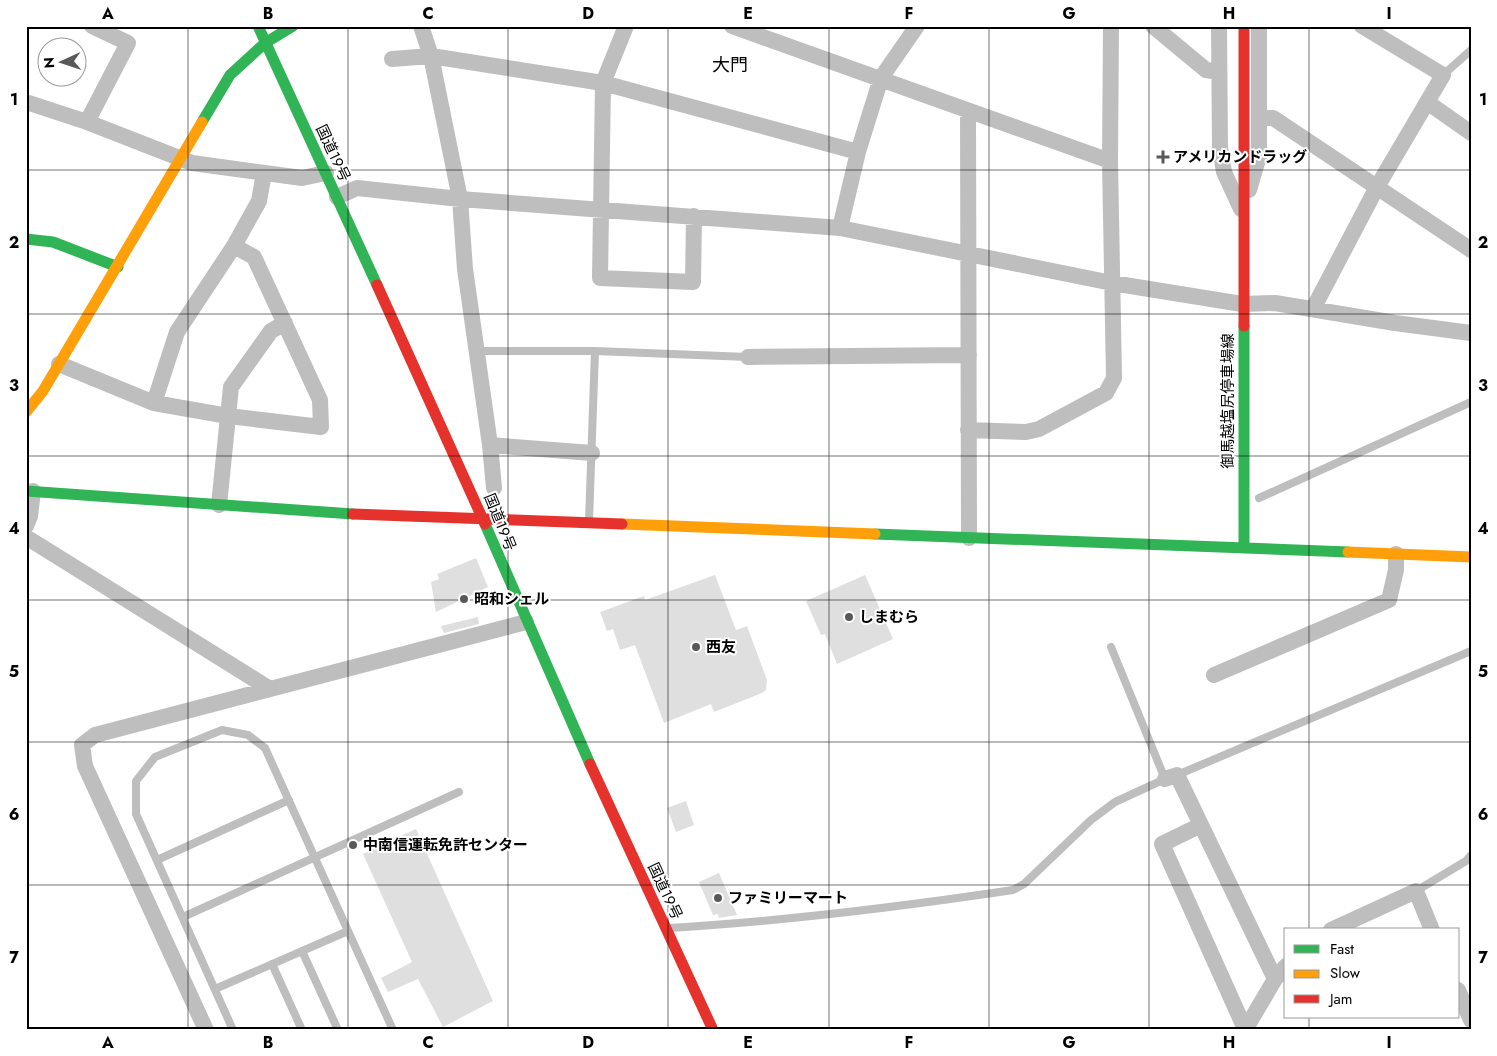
<svg xmlns="http://www.w3.org/2000/svg" width="1497" height="1056" viewBox="0 0 1497 1056" font-family="Jost,'Noto Sans JP',sans-serif">
  <style>
    .building { fill: #dfdfdf }
    .lines { fill: none; stroke-linecap: round; stroke-linejoin: round }
    .lane { stroke: #bebebe; stroke-width: 8 }
    .street { stroke: #bebebe; stroke-width: 16 }
    .fast { stroke: #30b455; stroke-width: 11 }
    .slow { stroke: #ff9f0a; stroke-width: 11 }
    .jam { stroke: #e5322d; stroke-width: 11 }
    .grid { fill: none; stroke: #000; stroke-width: 1; stroke-opacity: 0.55 }
    .poi-dot { fill: #595959; stroke: #fff; stroke-width: 2 }
    .labels { text-anchor: middle; stroke-width: 4; stroke-linejoin: round; paint-order: stroke }
    .street-label { font-size: 15px; fill: #000; stroke: #fff }
    .poi-label { font-size: 15px; font-weight: bold; fill: #000; stroke: #fff; text-anchor: start }
    .quarter-label { font-size: 18px; fill: #000; stroke: #fff }
    .neatline { fill: none; stroke: #000; stroke-width: 2 }
    .grid-label { font-size: 16px; text-anchor: middle; font-weight: bold; fill: #000 }
  </style>
  <rect width="100%" height="100%" fill="#fff"/>
  <path class="building" d="M476 558 488 587 436 612 431 582 439 579 437 574Z
    M715 575 736 630 747 626 767 680 766 690 762 693 714 712 711 704 664 723 635 645 620 650 613 629 607 631 600 612 644 596 645 600Z
    M865 575 893 639 837 664 825 634 821 635 806 601Z
    M478 617 479 624 444 633 441 626Z
    M686 801 694 825 676 832 667 808Z
    M416 829 493 1001 443 1027 418 979 388 992 381 978 412 962 363 854Z
    M719 873 737 915 719 918 718 914 713 915 699 882Z"/>
  <g class="lines">
    <path class="lane" d="M1443 75 1471 50
      M476 351H595L748 357
      M1259 498 1471 402
      M589 521 595 351
      M1177 775 1471 651
      M157 860 289 800
      M1416 891 1466 861 1471 855
      M183 917 459 792
      M670 928C785 921 899 907 1013 890L1024 884 1091 820 1115 802 1165 779 1111 647
      M302 951 338 1030
      M272 964 302 1030
      M215 989 348 931
      M233 1030 136 814V781L155 757 222 730 248 735 265 748 393 1030"/>
    <path class="street" d="M421 26 431 56 460 199 465 269 490 445 494 488
      M626 26 603 83 600 278 693 282 694 216
      M732 26 1110 161
      M1153 26 1206 70 1219 72
      M1219 26 1220 147 1224 172 1241 209
      M392 59 431 56 603 83 858 152
      M26 102 87 122 192 163 302 178 326 173
      M1427 102 1471 133
      M968 111 969 538
      M1260 117 1273 118 1471 250
      M87 122 128 43 92 26
      M1249 190 1259 156V26
      M337 197 357 188 460 199 840 228 1112 283 1242 304 1275 303 1395 323 1471 333
      M840 228 858 152 881 78 917 26
      M234 246 259 201 264 173
      M1313 309 1377 187 1443 75 1362 26
      M748 357 969 355
      M59 364 154 403 228 416 321 427 320 400 254 257 234 246 177 332 154 403
      M968 430 1026 432 1039 429 1106 393 1114 378 1110 161 1111 26
      M490 445 592 453
      M219 505 231 387 271 331 285 323
      M26 526 30 516 33 491
      M26 537 270 689
      M1214 675 1389 600 1396 570V554
      M1165 779 1177 775 1275 979
      M1201 825 1162 844 1245 1029
      M1331 930 1416 891 1432 930
      M1458 990 1471 1020
      M206 1030 85 766 82 745 95 735 526 622
      M1245 1030 1275 979 1286 966"/>
    <path class="fast" d="M258 26 377 285
      M202 122 230 75 265 43 293 26
      M26 239 53 242 118 267
      M1244 326V548
      M26 491 353 514
      M485 524 590 764
      M875 534 1348 552"/>
    <path class="slow" d="M26 412 43 391 202 122
      M622 524 875 534
      M1348 552 1471 557"/>
    <path class="jam" d="M1244 26V326
      M377 285 485 524
      M353 514 622 524
      M590 764 713 1030"/>
  </g>
  <path class="grid" d="M188 26V1030M348 26V1030M508 26V1030M668 26V1030M829 26V1030M989 26V1030M1149 26V1030M1309 26V930M26 170H1471M26 314H1471M26 456H1471M26 600H1471M26 742H1471M26 885H1471M1309 1017V1030"/>
  <g class="poi-dot">
    <path d="M1160.5 149.5h5v5h5v5h-5v5h-5v-5h-5v-5h5z"/>
    <circle cx="464" cy="599" r="5"/>
    <circle cx="849" cy="617" r="5"/>
    <circle cx="696" cy="647" r="5"/>
    <circle cx="353" cy="845" r="5"/>
    <circle cx="718" cy="898" r="5"/>
  </g>
  <g class="labels">
    <g class="street-label">
      <text transform="translate(333 153) rotate(65)" y="5">国道19号</text>
      <text transform="translate(1228 401) rotate(-90)" y="5">御馬越塩尻停車場線</text>
      <text transform="translate(500 522) rotate(68)" y="5">国道19号</text>
      <text transform="translate(665 891) rotate(65)" y="5">国道19号</text>
    </g>
    <g class="poi-label">
      <text x="1173" y="162">アメリカンドラッグ</text>
      <text x="474" y="604">昭和シェル</text>
      <text x="859" y="622">しまむら</text>
      <text x="706" y="652">西友</text>
      <text x="363" y="850">中南信運転免許センター</text>
      <text x="728" y="903">ファミリーマート</text>
    </g>
    <g class="quarter-label">
      <text x="730" y="71">大門</text>
    </g>
  </g>
  <rect width="1497" height="1056" fill="none" stroke="#ffffff" stroke-width="55"/>
  <rect x="1284" y="928" width="175" height="90" fill="#ffffff" stroke="#999999"/>
  <rect x="1294" y="945" width="25" height="8" fill="#30b455" stroke="#999999"/>
  <text x="1330" y="954" font-size="15" fill="#000000">Fast</text>
  <rect x="1294" y="970" width="25" height="8" fill="#ff9f0a" stroke="#999999"/>
  <text x="1330" y="978" font-size="15" fill="#000000">Slow</text>
  <rect x="1294" y="995" width="25" height="8" fill="#e5322d" stroke="#999999"/>
  <text x="1330" y="1004" font-size="15" fill="#000000">Jam</text>
  <g transform="translate(62 62) rotate(267)"><circle r="24" fill="#ffffff" stroke="#999999"/>
  <path d="M0-4L9 19L0 12L-9 19Z" fill="#595959"/>
  <text y="-8" font-size="14" font-weight="bold" text-anchor="middle" fill="#000000">N</text>
  </g>
  <rect x="28" y="28" width="1442" height="1000" class="neatline"/>
  <g class="grid-label">
    <text x="108" y="19">A</text>
    <text x="268" y="19">B</text>
    <text x="428" y="19">C</text>
    <text x="588" y="19">D</text>
    <text x="748" y="19">E</text>
    <text x="909" y="19">F</text>
    <text x="1069" y="19">G</text>
    <text x="1229" y="19">H</text>
    <text x="1389" y="19">I</text>
    <text x="14" y="105">1</text>
    <text x="1483" y="105">1</text>
    <text x="14" y="248">2</text>
    <text x="1483" y="248">2</text>
    <text x="14" y="391">3</text>
    <text x="1483" y="391">3</text>
    <text x="14" y="534">4</text>
    <text x="1483" y="534">4</text>
    <text x="14" y="677">5</text>
    <text x="1483" y="677">5</text>
    <text x="14" y="820">6</text>
    <text x="1483" y="820">6</text>
    <text x="14" y="963">7</text>
    <text x="1483" y="963">7</text>
    <text x="108" y="1048">A</text>
    <text x="268" y="1048">B</text>
    <text x="428" y="1048">C</text>
    <text x="588" y="1048">D</text>
    <text x="748" y="1048">E</text>
    <text x="909" y="1048">F</text>
    <text x="1069" y="1048">G</text>
    <text x="1229" y="1048">H</text>
    <text x="1389" y="1048">I</text>
  </g>
</svg>
